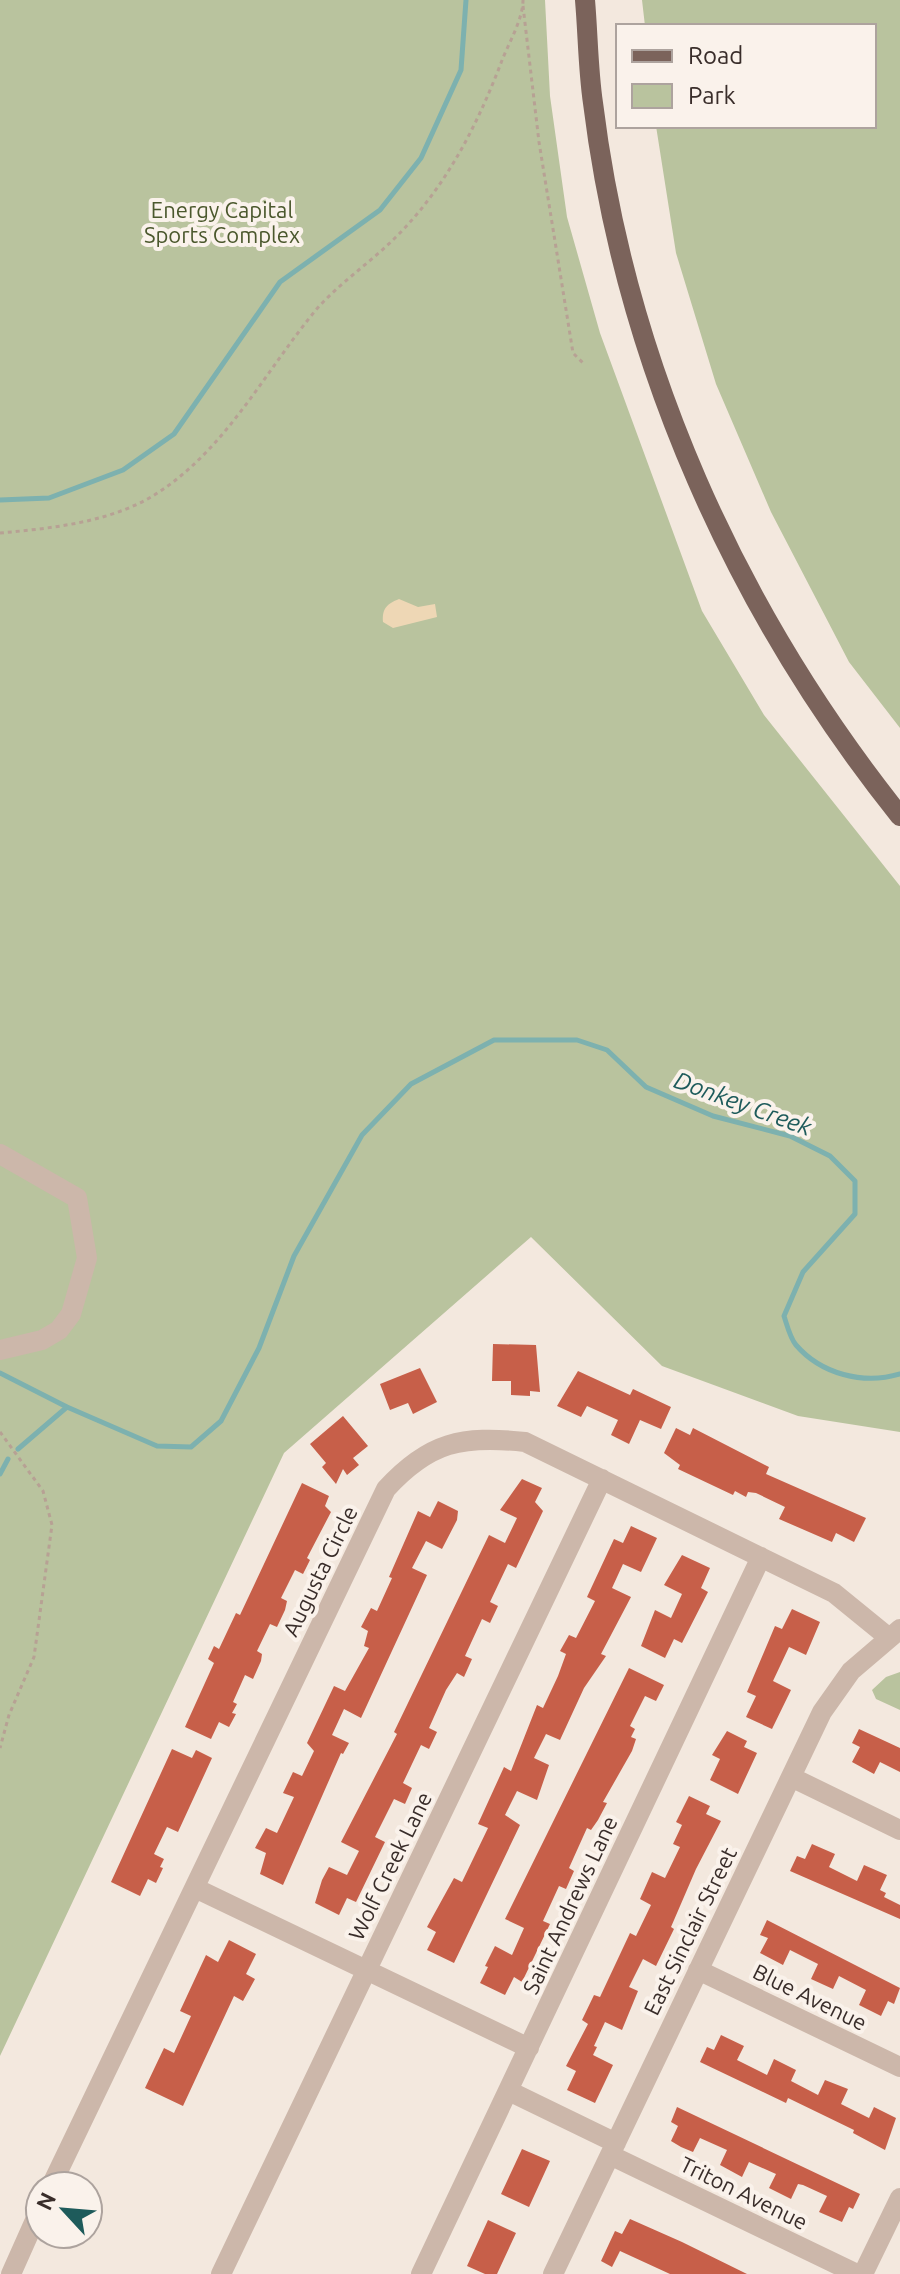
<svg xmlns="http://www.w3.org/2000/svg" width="900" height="2274" viewBox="0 0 900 2274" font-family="Ubuntu,sans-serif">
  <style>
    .green { fill: #b9c39e }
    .sand { fill: #eed7b5 }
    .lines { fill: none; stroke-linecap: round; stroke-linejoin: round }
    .stream { stroke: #7db1af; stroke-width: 5 }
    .building { fill: #c75f49 }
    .path { stroke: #b7a194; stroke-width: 3; stroke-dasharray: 4 4; stroke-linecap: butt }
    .minor { stroke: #ccb7aa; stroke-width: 20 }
    .major { stroke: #7b635b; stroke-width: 20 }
    .labels { text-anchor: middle; stroke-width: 8; stroke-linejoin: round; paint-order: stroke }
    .park-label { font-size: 22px; fill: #4b582d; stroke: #faf2eb }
    .street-label { font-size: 22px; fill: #392d2a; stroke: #faf2eb }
    .water-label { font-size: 24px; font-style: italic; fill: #1e5b5b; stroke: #faf2eb }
  </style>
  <rect width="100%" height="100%" fill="#f3e8de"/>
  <path class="green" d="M0 0H545L550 96 567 217 600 333 702 611 764 715 900 886V1432L798 1416 662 1366 531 1237 284 1453 0 2056Z
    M642 0H900V728L849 662 771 512 716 384 676 253 656 126H874V26H645Z
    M900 1672V1710L876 1699 872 1690 886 1677Z"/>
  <path class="sand" d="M399 599 418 607 435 604 437 617 393 628 383 622C382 608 387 604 399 599Z"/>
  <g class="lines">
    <path class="stream" d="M0 500 49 498 123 470 174 434 280 282 380 210 421 158 461 70 466 0
      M0 1373 67 1407
      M18 1449 67 1407 157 1446 191 1447 221 1421 259 1348 294 1256 362 1135 411 1084 494 1040H577L607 1050 646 1087 713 1116 790 1136 830 1156 855 1181V1214L803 1272 784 1316C787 1325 790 1338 796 1345 821 1374 863 1385 900 1374
      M0 1474 8 1459"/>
  </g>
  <path class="building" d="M493 1344 536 1345 540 1392 530 1391V1396L511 1395V1381H492Z
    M420 1368 437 1402 413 1414 408 1403 390 1410 380 1384Z
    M578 1371 630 1395 633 1389 671 1407 661 1429 640 1420 629 1444 611 1435 618 1420 587 1406 581 1417 557 1406Z
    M343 1416 368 1446 353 1458 359 1465 347 1475 343 1469 336 1484 322 1467 326 1463 310 1444Z
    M676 1428 690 1435 693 1428 769 1467 766 1474 866 1518 854 1542 836 1533 832 1542 779 1519 785 1507 756 1493 748 1492 746 1497 735 1491 733 1495 678 1469 680 1465 664 1453Z
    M522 1479 542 1488 535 1502 543 1511 516 1568 508 1564 490 1602 498 1606 490 1623 482 1619 465 1656 472 1659 464 1677 457 1673 446 1690 429 1728 437 1732 429 1749 421 1745 403 1783 412 1788 405 1804 394 1799 375 1837 385 1842 356 1902 347 1898 339 1915 315 1903 322 1880 329 1867 347 1875 359 1851 341 1842 397 1734 394 1732 489 1535 505 1543 517 1518 500 1510Z
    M302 1483 329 1496 325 1506 331 1512 307 1558 310 1560 303 1574 295 1570 281 1598 287 1601 285 1610 277 1627 270 1624 257 1651 262 1654 261 1661 253 1679 245 1675 233 1702 237 1704 232 1713 236 1714 229 1727 219 1722 211 1739 185 1727 214 1663 208 1659 214 1646 219 1649 236 1613 240 1615Z
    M438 1501 458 1511 457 1520 442 1549 426 1541 412 1568 427 1575 361 1718 344 1709 332 1735 349 1743 343 1754 341 1753 283 1885 260 1874 266 1853 255 1848 266 1828 277 1833 294 1797 283 1793 293 1772 302 1776 314 1751 307 1743 334 1686 345 1691 369 1648 364 1646 368 1631 361 1627 371 1608 377 1611 392 1578 389 1577 418 1511 430 1517Z
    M631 1526 657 1538 641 1572 623 1564 612 1588 631 1597 601 1654 606 1656 584 1688 560 1740 546 1734 534 1758 549 1765 537 1800 517 1791 505 1815 520 1825 454 1963 427 1950 436 1932 427 1927 454 1878 462 1882 488 1828 478 1824 504 1767 511 1771 537 1705 543 1708 558 1676 566 1654 560 1651 569 1635 576 1638 595 1601 587 1597 614 1539 623 1543Z
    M682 1555 710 1568 701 1588 708 1592 682 1643 674 1639 665 1658 641 1646 655 1610 671 1618 682 1594 664 1585Z
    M792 1609 820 1622 806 1655 789 1647 773 1681 791 1690 772 1729 746 1717 756 1696 747 1692 775 1626 782 1629Z
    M629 1668 664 1685 656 1701 645 1696 630 1726 635 1729 631 1737 636 1739 632 1751 603 1802 607 1803 598 1820 591 1830 587 1828 569 1868 574 1871 566 1889 559 1886 543 1921 550 1924 522 1982 514 1977 505 1995 480 1983 488 1967 485 1966 495 1946 512 1955 524 1928 505 1919Z
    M859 1729 900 1748V1772L880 1762 874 1774 852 1762 860 1747 852 1743Z
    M727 1731 747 1741 744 1747 757 1753 738 1794 710 1780 720 1759 712 1755Z
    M172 1749 192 1758 196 1750 212 1758 178 1832 167 1827 154 1854 164 1859 160 1867 163 1868 156 1883 148 1879 140 1896 111 1882Z
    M689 1796 710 1806 706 1814 721 1821 696 1869 671 1927 674 1929 656 1966 643 1959 629 1987 638 1991 622 2030 605 2022 594 2046 597 2047 593 2055 613 2065 595 2103 567 2090 576 2071 566 2066 588 2024 582 2020 594 1995 600 1997 630 1933 636 1936 651 1905 640 1899 652 1872 665 1878 680 1847 673 1844 682 1825 676 1822Z
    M812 1844 835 1854 829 1867 857 1881 864 1865 887 1875 880 1890 886 1893 884 1897 900 1905V1919L790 1871 797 1856 805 1859Z
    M767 1920 900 1988 894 2004 888 2001 881 2016 859 2005 866 1990 839 1976 833 1989 811 1979 818 1964 790 1950 783 1965 760 1953 768 1938 760 1935Z
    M229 1940 256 1954 246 1974 255 1979 243 2001 234 1996 183 2106 145 2088 164 2048 174 2053 191 2016 180 2011 206 1955 218 1962Z
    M721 2035 744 2046 737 2060 767 2075 774 2059 796 2070 791 2081 818 2095 825 2080 848 2089 841 2104 869 2118 874 2107 896 2118 885 2150 853 2133 854 2130 788 2098 786 2103 700 2062 707 2047 714 2050Z
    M677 2107 860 2194 853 2209 849 2207 842 2222 819 2212 827 2196 803 2185 798 2184 791 2199 769 2188 776 2174 749 2162 742 2177 720 2165 727 2150 700 2138 693 2152 681 2147 671 2141 678 2126 671 2122Z
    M522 2149 550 2161 529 2207 501 2194Z
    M630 2219 682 2242 747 2274H670L620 2251 612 2267 601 2261 615 2231 622 2234Z
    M488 2220 516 2233 497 2274H485L467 2266Z"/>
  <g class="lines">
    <path class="path" d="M523 6 539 142 573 353 583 363
      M0 533C54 528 116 522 162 490 227 446 266 371 315 311 338 284 370 263 396 237 445 188 476 128 501 63 508 44 523 20 523 0
      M0 1432 43 1491 52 1525 34 1657 9 1715 0 1748"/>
    <path class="minor" d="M0 1154 77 1198 87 1258 71 1314 59 1330 42 1340 0 1350
      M791 1777 900 1830
      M195 1888 529 2048
      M698 1970 900 2067
      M509 2091 616 2143
      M610 2155 857 2274
      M51 2186 386 1489C429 1442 462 1435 525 1442L834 1593 888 1637
      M11 2274 40 2209
      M221 2274 602 1479
      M421 2274 761 1557
      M553 2274 822 1712 851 1671 900 1629
      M863 2274 900 2198"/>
    <path class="major" d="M585 0C588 34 588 69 593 103 625 363 736 611 900 816"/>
  </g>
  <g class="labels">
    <g class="park-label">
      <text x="222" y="218">Energy Capital<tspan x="222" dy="25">Sports Complex</tspan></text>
    </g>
    <g class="street-label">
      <text transform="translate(320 1571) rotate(-64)" y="8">Augusta Circle</text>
      <text transform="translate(390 1866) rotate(-64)" y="8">Wolf Creek Lane</text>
      <text transform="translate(570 1905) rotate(-65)" y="8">Saint Andrews Lane</text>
      <text transform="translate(690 1931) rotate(-64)" y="8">East Sinclair Street</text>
      <text transform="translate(810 1997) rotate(26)" y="8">Blue Avenue</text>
      <text transform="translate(744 2193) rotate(26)" y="8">Triton Avenue</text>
    </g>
    <g class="water-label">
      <text transform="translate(743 1104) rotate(20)" y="8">Donkey Creek</text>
    </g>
  </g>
  <rect x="616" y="24" width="260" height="104" fill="#faf2eb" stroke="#ada39e" stroke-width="2"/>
  <rect x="632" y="50" width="40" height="12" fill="#7b635b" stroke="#ada39e" stroke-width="2"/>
  <text x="688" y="64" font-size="24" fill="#392d2a">Road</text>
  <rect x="632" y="84" width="40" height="24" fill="#b9c39e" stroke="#ada39e" stroke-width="2"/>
  <text x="688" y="104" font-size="24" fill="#392d2a">Park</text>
  <g transform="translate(64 2210) rotate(296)"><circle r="38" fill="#faf2eb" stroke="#ada39e" stroke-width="2"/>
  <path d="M0-6L14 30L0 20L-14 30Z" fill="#1e5b5b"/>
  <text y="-12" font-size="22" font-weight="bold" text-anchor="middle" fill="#392d2a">N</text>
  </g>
</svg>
